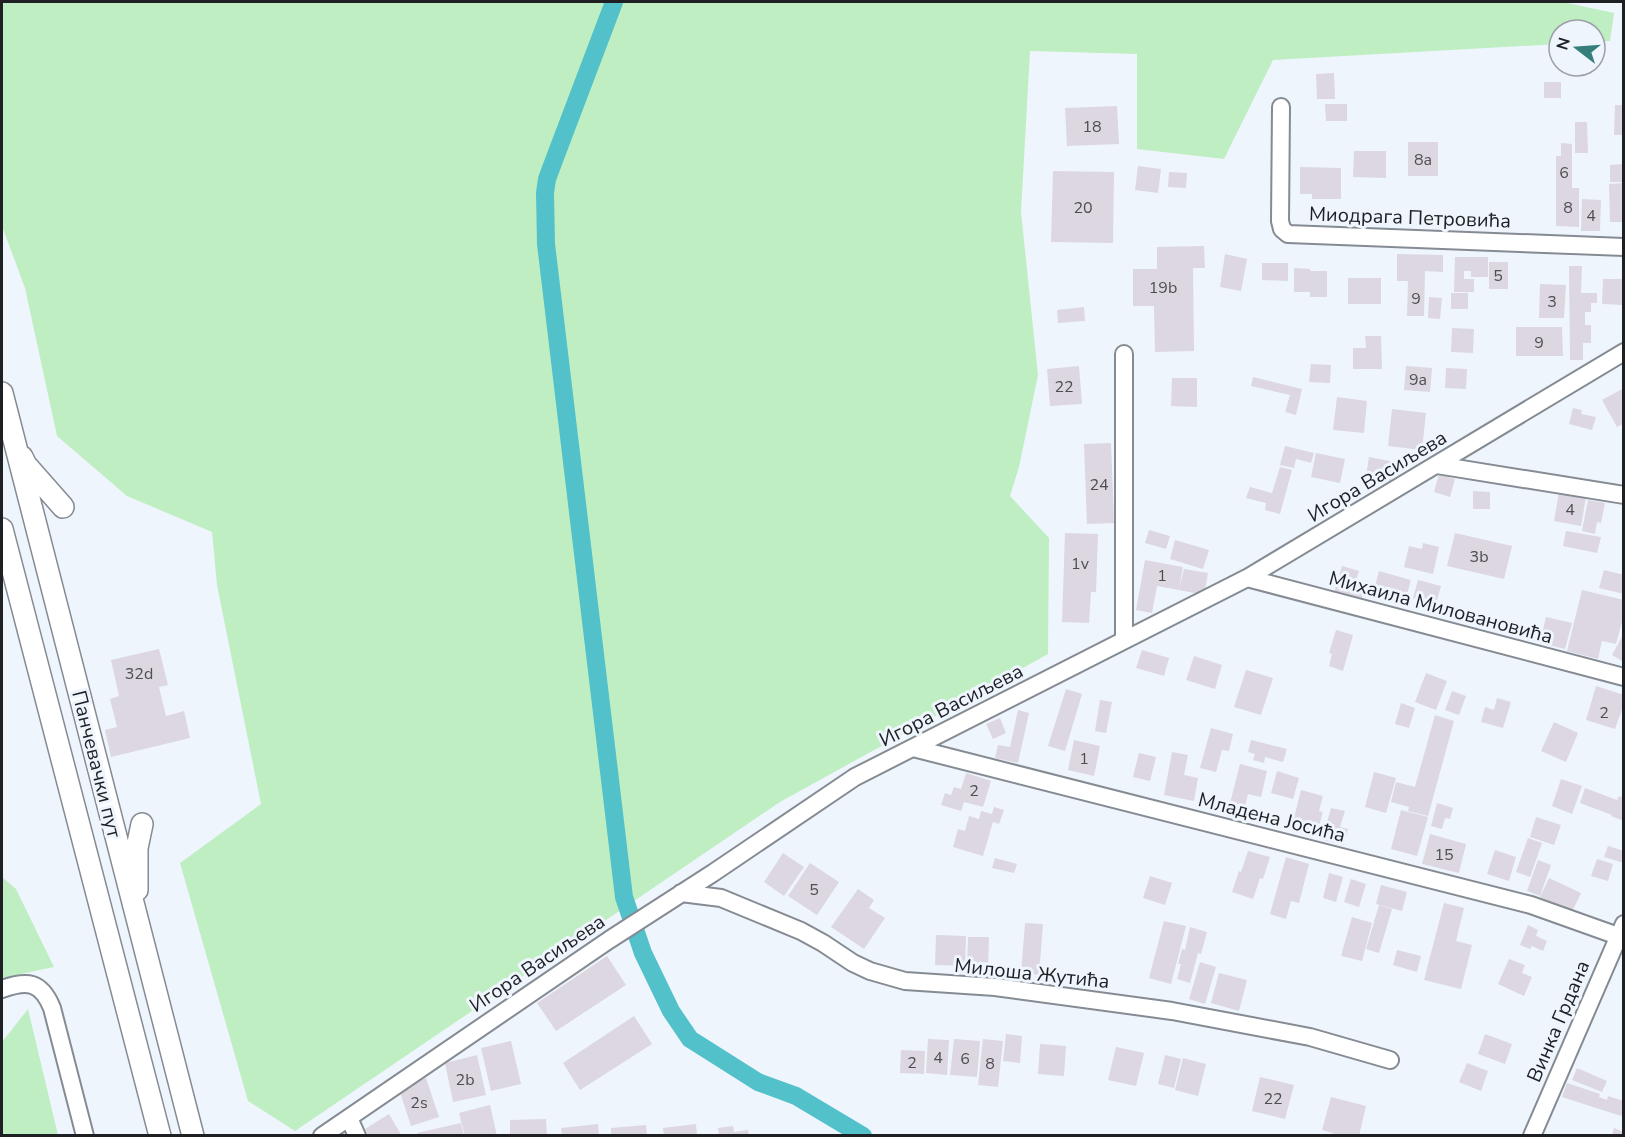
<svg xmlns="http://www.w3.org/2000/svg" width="1625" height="1137" viewBox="0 0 1625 1137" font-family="'Nunito Sans',sans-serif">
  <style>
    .green { fill: #bfeec2 }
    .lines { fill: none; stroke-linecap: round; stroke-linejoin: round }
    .canal { stroke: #53c1ca; stroke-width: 18 }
    .building { fill: #dcd7e0 }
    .minor-casing { stroke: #858b92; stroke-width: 20 }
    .major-casing { stroke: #858b92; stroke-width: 24 }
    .minor { stroke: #fff; stroke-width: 16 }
    .major { stroke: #fff; stroke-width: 21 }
    .labels { text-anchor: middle; stroke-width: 6; stroke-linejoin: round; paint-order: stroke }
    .number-label { font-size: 16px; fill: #4e4e52 }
    .street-label { font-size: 20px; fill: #1e2023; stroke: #eff5fd }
  </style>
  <rect width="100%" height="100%" fill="#eff5fd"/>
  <path class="green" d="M2 2H1563L1614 13 1610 41 1595 42V30H1559V44L1273 60 1224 159 1137 149V54L1030 51 1021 212 1038 375 1019 467 1010 496 1049 538 1048 654 780 802 295 1131 248 1101 180 863 261 804 217 585 212 532 127 496 57 436 25 288 2 226Z
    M2 877 16 889 54 967 2 978Z
    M28 1009 58 1135H2V1042Z"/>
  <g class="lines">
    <path class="canal" d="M614 2 556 155 547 179 545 193 546 244 624 897 643 953 671 1011 690 1039 758 1082 796 1096 863 1136"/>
  </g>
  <path class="building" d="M1334 73 1335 99H1317L1316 74Z
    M1544 82H1561V98H1544Z
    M1325 104H1347V121H1326Z
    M1615 105H1624V135H1614Z
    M1117 106 1119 144 1067 146 1065 108Z
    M1575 122H1587L1588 153H1575Z
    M1408 142H1438V176H1408Z
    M1561 143 1572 144V188H1579V227L1556 226V156H1561Z
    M1354 151H1386V178L1353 177Z
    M1624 164V182H1610V165Z
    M1138 166 1161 169 1158 193 1135 190Z
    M1300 167 1341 168V199H1312V194H1300Z
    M1053 171 1114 172 1113 243 1051 242Z
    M1169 172 1187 173 1186 188 1168 187Z
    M1624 183V222H1610L1609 184Z
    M1582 199 1601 200 1600 231H1581Z
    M1204 246 1205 268H1193L1194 351 1155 352 1154 306H1133V269H1157V247Z
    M1225 254 1247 259 1241 291 1220 287Z
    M1397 254 1443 255V272L1425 271 1424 316H1407L1408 281H1397Z
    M1455 257H1488V277H1471V271H1464V279H1474V292H1454Z
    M1489 262H1508V289H1489Z
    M1262 263H1288V281L1262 280Z
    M1569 266H1582L1581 293H1597V303H1591V312H1585V325H1591V343H1583V360H1570Z
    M1294 268 1310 269V271H1327V297H1310V292H1294Z
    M1348 278H1381V304H1348Z
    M1603 279H1624V305L1602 304Z
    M1540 284 1566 285 1564 318H1539Z
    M1451 293H1468V309H1451Z
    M1429 297 1442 298 1440 319 1428 318Z
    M1084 307 1085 321 1058 323 1057 310Z
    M1516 327H1562L1563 356H1516Z
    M1452 328 1474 329 1473 353 1451 352Z
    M1365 336H1381L1382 369H1353V348H1366Z
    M1311 364 1331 365 1330 383 1309 382Z
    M1079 366 1082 404 1050 406 1047 369Z
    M1406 366 1432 368 1430 392 1404 390Z
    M1446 368 1467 369 1466 389 1445 388Z
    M1253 377 1302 389 1296 415 1285 412 1290 395 1251 386Z
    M1172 378H1197V407L1171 406Z
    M1624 388V423L1617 427 1602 400Z
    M1337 397 1367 401 1364 433 1333 430Z
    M1573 408 1582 410 1581 414 1596 417 1592 430 1569 424Z
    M1392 409 1426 413 1422 450 1388 446Z
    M1111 443 1114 523 1087 524 1084 444Z
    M1285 446 1314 453 1311 463 1296 459 1294 468 1280 465Z
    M1316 453 1345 459 1340 483 1311 477Z
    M1369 457 1395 462 1391 481 1366 476Z
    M1280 467 1292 470 1280 514 1265 510 1266 503 1246 498 1250 487 1272 493Z
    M1439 474 1455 479 1450 497 1434 492Z
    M1473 491 1490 492V509H1473Z
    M1559 492 1586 497 1581 526 1554 521Z
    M1588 500 1605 503 1601 523 1597 522 1595 534 1582 531Z
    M1149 530 1170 536 1166 549 1145 543Z
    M1566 531 1601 537 1597 553 1563 546Z
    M1065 533 1098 534 1096 592H1091L1089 623 1062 622Z
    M1455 533 1512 546 1504 579 1447 566Z
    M1175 540 1209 550 1203 569 1170 559Z
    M1423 543 1439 547 1433 574 1404 567 1409 546 1422 549Z
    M1145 560 1183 567 1179 590 1157 586 1152 613 1136 610Z
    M1342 566 1359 571 1356 580 1366 583 1361 601 1334 593Z
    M1184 569 1208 573 1204 595 1179 590Z
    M1604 570 1624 575V594L1599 588Z
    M1379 571 1411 580 1405 601 1373 593Z
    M1418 580 1441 586 1434 611 1424 608 1425 601 1413 598Z
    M1582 590 1624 600V614L1616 644 1602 641 1598 659 1567 651Z
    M1546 617 1572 623 1565 649 1540 643Z
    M1336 630 1353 635 1343 671 1329 666 1332 654 1329 653Z
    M1624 633V662L1612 655Z
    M159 649 168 685 159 687 166 716 184 711 190 738 111 757 105 730 117 727 110 699 119 696 111 660Z
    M1142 650 1169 658 1164 676 1136 668Z
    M1194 656 1222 665 1215 689 1186 680Z
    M1246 670 1273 678 1261 715 1234 707Z
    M1426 673 1447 681 1436 710 1415 702Z
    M1596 686 1624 695V704L1615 729 1586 720Z
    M1066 689 1082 694 1065 751 1048 746Z
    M1452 691 1466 696 1459 715 1445 710Z
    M1497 698 1511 702 1503 728 1481 722 1485 707 1494 710Z
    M1100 700 1112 702 1106 733 1095 731Z
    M1401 703 1415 708 1409 728 1395 724Z
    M1018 710 1029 713 1018 763 995 758 998 745 1010 747Z
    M1435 715 1454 721 1428 816 1408 811 1409 807 1391 802 1396 782 1415 787Z
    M1000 718 1006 733 993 739 986 724Z
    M1554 722 1578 733 1566 762 1541 751Z
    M1211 728 1233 734 1229 751 1222 750 1216 772 1200 768Z
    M1074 740 1100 746 1094 776 1068 770Z
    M1251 740 1287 749 1283 762 1265 757 1264 763 1253 760 1255 754 1248 752Z
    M1172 752 1188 755 1184 775 1198 778 1194 801 1164 795Z
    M1139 753 1156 757 1150 781 1133 777Z
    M1240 764 1267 771 1261 797 1248 794 1244 811 1229 807Z
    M1277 771 1299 778 1293 799 1271 793Z
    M1374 772 1396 778 1386 813 1365 807Z
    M966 773 991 781 983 807 964 802 961 811 941 805 945 793 951 795 954 787 961 789Z
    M1561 779 1582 786 1572 814 1552 806Z
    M1585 788 1617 800 1619 796 1624 798V821L1611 816 1612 815 1580 803Z
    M1301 790 1323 796 1319 811 1323 812 1317 833 1292 826Z
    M1437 803 1453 808 1450 819 1445 818 1442 829 1431 826Z
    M994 807 1004 810 999 824 993 822 983 856 953 847 958 829 965 831 969 816 979 819 981 811 992 814Z
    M1331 808 1345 811 1340 827 1348 829 1344 845 1322 840Z
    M1401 810 1428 817 1417 856 1391 849Z
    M1536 817 1561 825 1554 845 1530 837Z
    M1430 834 1466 844 1459 873 1422 864Z
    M1528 838 1542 843 1530 877 1516 872Z
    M1608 846 1624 851V863L1604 857Z
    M1495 850 1516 857 1509 881 1487 874Z
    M1248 851 1270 857 1263 879 1260 878 1253 899 1232 892 1239 871 1241 872Z
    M783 853 804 867 784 896 764 882Z
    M1286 857 1309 864 1299 903 1291 901 1286 919 1270 914Z
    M995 858 1017 864 1014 873 992 868Z
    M1597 859 1613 864 1608 881 1591 876Z
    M1538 860 1551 865 1540 896 1527 891Z
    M810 863 839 882 817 915 788 896Z
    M1329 873 1343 877 1336 902 1323 898Z
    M1150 876 1172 883 1165 905 1143 898Z
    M1549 878 1581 893 1572 912 1540 897Z
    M1351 879 1366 884 1359 907 1344 902Z
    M1381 885 1407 892 1402 911 1376 904Z
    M858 889 874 900 869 908 885 918 864 949 831 927Z
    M1444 903 1464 908 1456 941 1472 945 1461 989 1424 980Z
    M1379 905 1392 909 1379 953 1366 949Z
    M1352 917 1372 923 1362 961 1341 956Z
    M1164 921 1186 926 1171 984 1149 978Z
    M1025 923 1043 924 1039 975 1021 973Z
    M1528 925 1538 930 1536 936 1547 941 1543 951 1532 946 1530 949 1520 945Z
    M1190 927 1207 932 1201 954 1198 953 1190 983 1177 979 1181 964H1178L1182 949 1185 950Z
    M936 935 966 936 965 966 935 965Z
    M968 937H989L988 971 967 970Z
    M1397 950 1421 956 1417 972 1393 965Z
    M607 956 626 985 556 1031 537 1003Z
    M1509 959 1525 965 1522 973 1532 977 1524 996 1498 984Z
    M1200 962 1216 967 1205 1004 1189 999Z
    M1219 973 1247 980 1239 1011 1211 1003Z
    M634 1016 652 1044 580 1090 563 1063Z
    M1006 1034 1022 1036 1020 1063 1003 1061Z
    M1485 1034 1512 1044 1505 1064 1478 1054Z
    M928 1039 949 1040 947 1075 926 1073Z
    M954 1039 980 1041 977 1077 950 1075Z
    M983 1039 1003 1041 998 1087 978 1085Z
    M511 1041 521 1084 491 1091 481 1048Z
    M1040 1044 1066 1046 1064 1076 1038 1074Z
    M1116 1047 1144 1053 1136 1086 1108 1080Z
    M901 1050 925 1051 924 1074 900 1073Z
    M477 1055 486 1095 453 1102 445 1063Z
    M1165 1055 1181 1059 1174 1088 1158 1084Z
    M1183 1058 1206 1064 1198 1096 1175 1090Z
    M1467 1063 1488 1071 1481 1091 1459 1082Z
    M1577 1068 1607 1081 1602 1092 1572 1080Z
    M1260 1077 1294 1085 1285 1119 1252 1111Z
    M426 1078 439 1117 411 1126 398 1086Z
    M1567 1083 1600 1094 1599 1097 1607 1100 1608 1096 1624 1101V1108L1621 1116 1562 1097Z
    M1331 1097 1366 1106 1359 1136H1342L1322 1130Z
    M490 1105 497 1136H465L459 1113Z
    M389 1114 402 1136H369L365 1129Z
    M546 1119 547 1136H510V1120Z
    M461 1123 464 1136H418L417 1133Z
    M598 1124 599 1136H562L561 1128Z
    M696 1124 697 1136H664L663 1128Z
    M646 1125 647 1136H611V1128Z
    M733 1126 734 1132 748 1130 749 1136H719L718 1128Z
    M1614 1128 1624 1132V1136H1612Z"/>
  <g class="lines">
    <g class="minor-casing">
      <path id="minor" d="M1281 107 1280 221 1282 229 1288 234 1624 247
        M1124 354V640
        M1437 465 1624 495
        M1247 578 1624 677
        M913 748 1531 905 1618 936
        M681 893 721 898 801 931 823 943 853 963 870 971 905 981 995 987 1172 1011 1310 1037 1390 1060
        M2 989C27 980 41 981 52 1008L85 1136
        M349 1118 357 1136
        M322 1136 609 940 713 873 855 777 1247 578 1624 352
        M1532 1136 1624 924"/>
    </g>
    <g class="major-casing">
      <path id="major" d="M2 393 193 1136
        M22 457 26 465 63 507
        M2 529 160 1136
        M137 890V848L142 824"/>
    </g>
    <use href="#minor" class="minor"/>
    <use href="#major" class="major"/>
  </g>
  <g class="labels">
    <g class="number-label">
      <text x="1092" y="132">18</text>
      <text x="1423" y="165">8a</text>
      <text x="1564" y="178">6</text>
      <text x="1083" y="213">20</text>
      <text x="1568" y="213">8</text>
      <text x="1591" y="221">4</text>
      <text x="1498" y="281">5</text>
      <text x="1163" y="293">19b</text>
      <text x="1416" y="304">9</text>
      <text x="1552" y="307">3</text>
      <text x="1539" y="348">9</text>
      <text x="1418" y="385">9a</text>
      <text x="1064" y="392">22</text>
      <text x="1099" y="490">24</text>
      <text x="1570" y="515">4</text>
      <text x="1479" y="562">3b</text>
      <text x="1080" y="569">1v</text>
      <text x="1162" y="581">1</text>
      <text x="139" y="679">32d</text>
      <text x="1604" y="718">2</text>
      <text x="1084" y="764">1</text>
      <text x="974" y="796">2</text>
      <text x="1444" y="860">15</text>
      <text x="814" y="895">5</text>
      <text x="938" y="1063">4</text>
      <text x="965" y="1064">6</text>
      <text x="912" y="1068">2</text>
      <text x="990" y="1069">8</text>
      <text x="465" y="1085">2b</text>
      <text x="1273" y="1104">22</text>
      <text x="419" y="1108">2s</text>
    </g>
    <g class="street-label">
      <text transform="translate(1410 217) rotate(2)" y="7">Миодрага Петровића</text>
      <text transform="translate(1377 476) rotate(-31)" y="7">Игора Васиљева</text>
      <text transform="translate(1441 607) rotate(15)" y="7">Михаила Миловановића</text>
      <text transform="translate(951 705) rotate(-27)" y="7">Игора Васиљева</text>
      <text transform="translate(97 764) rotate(76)" y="7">Панчевачки пут</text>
      <text transform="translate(1272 817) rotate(14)" y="7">Младена Јосића</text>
      <text transform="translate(537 963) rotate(-34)" y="7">Игора Васиљева</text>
      <text transform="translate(1032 973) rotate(6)" y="7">Милоша Жутића</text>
      <text transform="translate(1558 1021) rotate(-67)" y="7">Винка Грдана</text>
    </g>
  </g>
  <rect width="1625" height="1137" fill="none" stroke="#1e2023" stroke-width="6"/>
  <g transform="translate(1577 48) rotate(287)"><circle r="28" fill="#eff5fd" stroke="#9ba0a6" stroke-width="1.5"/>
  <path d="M0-4.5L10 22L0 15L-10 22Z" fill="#357e7a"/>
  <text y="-9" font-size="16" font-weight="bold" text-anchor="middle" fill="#1e2023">N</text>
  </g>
</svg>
